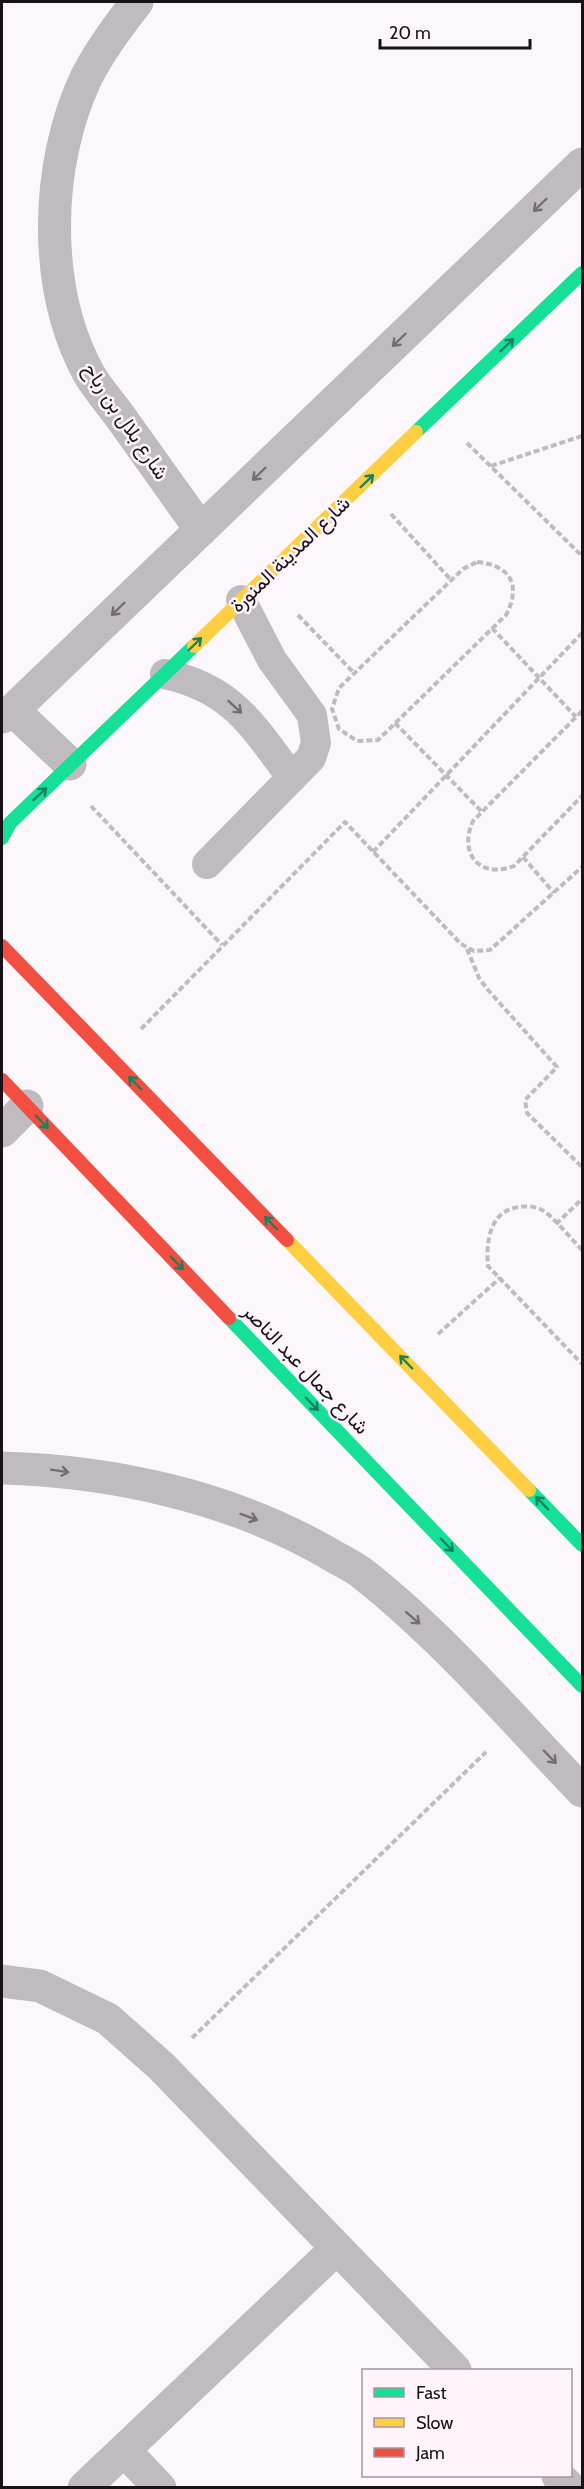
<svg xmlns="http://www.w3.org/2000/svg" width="584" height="2489" viewBox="0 0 584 2489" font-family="Cabin,Vazirmatn,sans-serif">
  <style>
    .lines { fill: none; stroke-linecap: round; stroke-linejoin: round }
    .path { stroke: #bfbbc0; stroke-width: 4; stroke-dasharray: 6 3; stroke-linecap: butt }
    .lane { stroke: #bfbbc0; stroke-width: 30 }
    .street { stroke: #bfbbc0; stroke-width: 33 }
    .fast { stroke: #16e098; stroke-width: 14 }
    .slow { stroke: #ffcf43; stroke-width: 14 }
    .jam { stroke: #f24e42; stroke-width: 14 }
    .oneway { stroke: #746e74 }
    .oneway2 { stroke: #17835e }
    .labels { text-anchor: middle; stroke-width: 5; stroke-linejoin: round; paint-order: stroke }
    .street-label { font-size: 20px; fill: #191117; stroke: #fff4fc }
  </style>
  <rect width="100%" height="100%" fill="#fcf7fb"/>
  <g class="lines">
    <path class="path" d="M467 443 582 556
      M491 466 582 436
      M391 514 451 580
      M477 562C510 565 522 585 506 615L378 740 357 741 339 729 332 709 339 688 463 569Z
      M298 615 354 673
      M492 628 576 717
      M582 711 473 821C458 854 480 879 514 866L582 796
      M395 723 482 812
      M91 806 222 945
      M373 852 582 633
      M523 857 554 893
      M467 949 479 978 488 990 557 1067 525 1100 527 1113 582 1167
      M141 1029 345 822 461 944 474 951 490 950 582 867
      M556 1224 582 1199
      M582 1250C573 1241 552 1215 542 1210 535 1206 526 1206 519 1207 489 1211 486 1242 488 1266L582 1364
      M438 1334 500 1278
      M192 2038 486 1752"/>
    <path class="lane" d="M165 674C233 689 252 725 292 778
      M207 864 311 758 316 743 312 715 272 660 241 600"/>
    <path class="street" d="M137 2C118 26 100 50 86 78 45 165 42 288 89 374 99 391 113 406 124 422 150 458 175 494 201 530
      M13 710 70 764
      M2 717 13 710 582 164
      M2 1131 27 1106
      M2 1468C113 1471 231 1497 328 1553 339 1560 353 1566 363 1574 442 1636 513 1719 582 1791
      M2 1981 40 1986 108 2019 162 2067 455 2370
      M124 2450 160 2488
      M558 2476 570 2488
      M84 2488 336 2249"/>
    <path class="fast" d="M416 432 582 273
      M2 838 10 823 194 646
      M229 1318 582 1686
      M529 1490 582 1545"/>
    <path class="slow" d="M194 646 416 432
      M287 1240 529 1490"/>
    <path class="jam" d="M2 946 287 1240
      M2 1080 229 1318"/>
  </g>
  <defs><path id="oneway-shaft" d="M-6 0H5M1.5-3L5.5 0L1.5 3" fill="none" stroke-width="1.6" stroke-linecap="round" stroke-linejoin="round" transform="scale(1.5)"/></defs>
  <g class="oneway">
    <use href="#oneway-shaft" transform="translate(540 205) rotate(136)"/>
    <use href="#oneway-shaft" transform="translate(399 340) rotate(136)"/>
    <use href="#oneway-shaft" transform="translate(259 474) rotate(136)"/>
    <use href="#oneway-shaft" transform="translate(118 609) rotate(136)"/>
    <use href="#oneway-shaft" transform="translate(235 707) rotate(43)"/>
    <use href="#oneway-shaft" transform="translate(60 1471) rotate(9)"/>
    <use href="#oneway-shaft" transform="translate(249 1517) rotate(20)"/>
    <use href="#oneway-shaft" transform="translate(413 1618) rotate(41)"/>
    <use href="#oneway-shaft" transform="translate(550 1757) rotate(46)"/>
  </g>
  <g class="oneway2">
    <use href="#oneway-shaft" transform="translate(507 345) rotate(-44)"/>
    <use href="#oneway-shaft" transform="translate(367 481) rotate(-44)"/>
    <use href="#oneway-shaft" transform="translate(195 644) rotate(-44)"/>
    <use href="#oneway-shaft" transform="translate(40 794) rotate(-43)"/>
    <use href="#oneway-shaft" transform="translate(135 1083) rotate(-134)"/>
    <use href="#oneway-shaft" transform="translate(42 1122) rotate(46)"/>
    <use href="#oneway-shaft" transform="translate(271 1223) rotate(-134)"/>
    <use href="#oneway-shaft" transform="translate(177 1263) rotate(46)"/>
    <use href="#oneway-shaft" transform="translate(406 1362) rotate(-134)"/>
    <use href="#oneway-shaft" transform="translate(312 1404) rotate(46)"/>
    <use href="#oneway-shaft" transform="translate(542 1503) rotate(-134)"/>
    <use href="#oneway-shaft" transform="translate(447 1545) rotate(46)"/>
  </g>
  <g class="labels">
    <g class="street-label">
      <text transform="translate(126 421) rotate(56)" y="7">شارع بلال بن رباح</text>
      <text transform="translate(290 554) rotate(-44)" y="7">شارع المدينة المنورة</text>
      <text transform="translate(306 1369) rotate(46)" y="7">شارع جمال عبد الناصر</text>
    </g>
  </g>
  <rect width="584" height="2489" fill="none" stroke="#191117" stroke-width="6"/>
  <rect x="362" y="2369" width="210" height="108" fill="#fff4fc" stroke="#a399a0" stroke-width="1.5"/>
  <rect x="374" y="2388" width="30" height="9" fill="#16e098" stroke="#a399a0" stroke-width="1.5"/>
  <text x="416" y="2399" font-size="18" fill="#191117">Fast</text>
  <rect x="374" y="2418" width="30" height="9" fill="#ffcf43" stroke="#a399a0" stroke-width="1.5"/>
  <text x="416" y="2429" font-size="18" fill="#191117">Slow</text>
  <rect x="374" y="2448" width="30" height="9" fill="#f24e42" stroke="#a399a0" stroke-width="1.5"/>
  <text x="416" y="2459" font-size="18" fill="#191117">Jam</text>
  <path d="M380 39v9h150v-9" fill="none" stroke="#191117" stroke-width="3"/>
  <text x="389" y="39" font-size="18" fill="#191117" stroke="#fff4fc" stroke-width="4.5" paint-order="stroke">20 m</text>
</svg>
